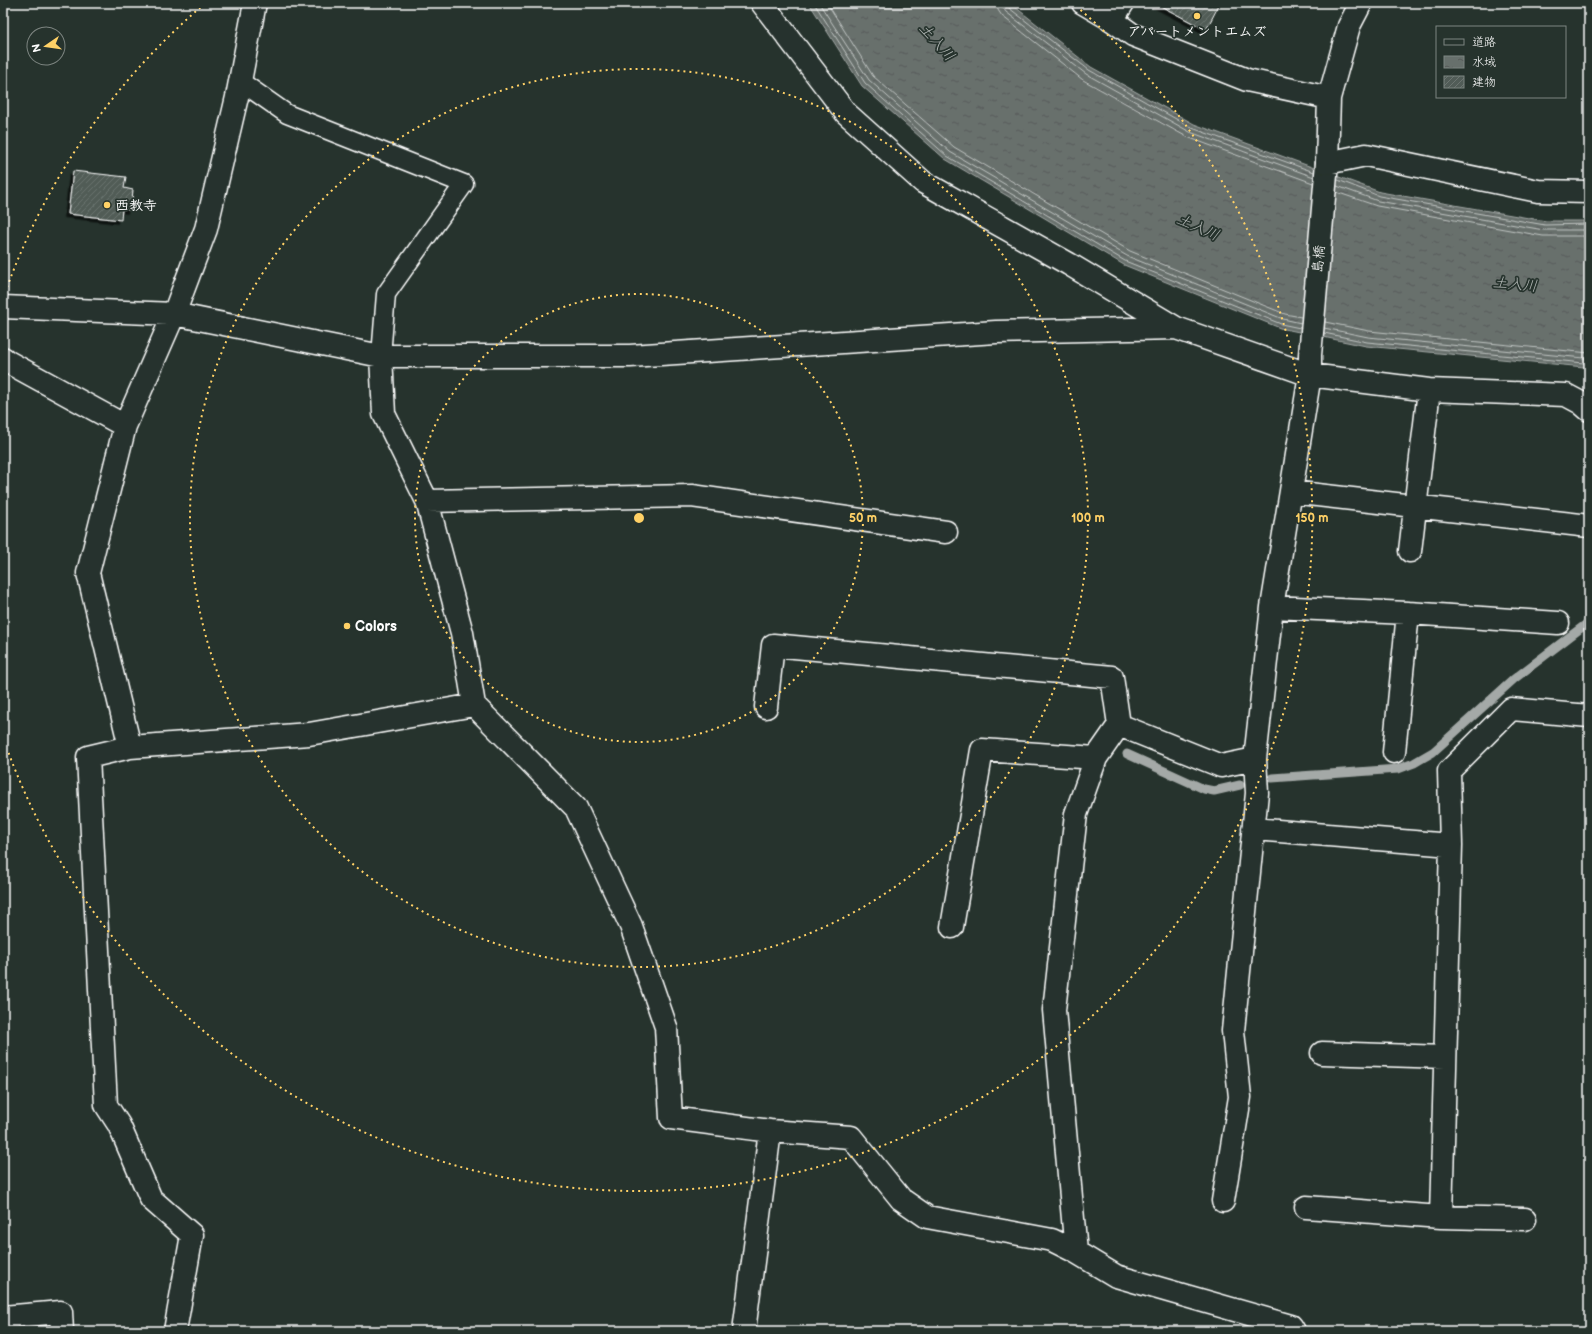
<svg xmlns="http://www.w3.org/2000/svg" width="1592" height="1334" viewBox="0 0 1592 1334" font-family="'Balsamiq Sans','Klee One',sans-serif">
  <style>
    .water { fill: url(#water-ripples); stroke: #a4a9a7 }
    .lines { fill: none; stroke-linecap: round; stroke-linejoin: round }
    .shore { stroke: #c2c6c4; stroke-width: 1 }
    .stream { stroke: #a4a9a7; stroke-width: 9 }
    .building { fill: url(#building-hatch); stroke: #fff; filter: url(#shadow) }
    .lane-casing { stroke: #fff; stroke-width: 21 }
    .street-casing { stroke: #fff; stroke-width: 25 }
    .secondary-casing { stroke: #fff; stroke-width: 25 }
    .lane { stroke: #26332d; stroke-width: 18 }
    .street { stroke: #26332d; stroke-width: 22 }
    .secondary { stroke: #26332d; stroke-width: 22 }
    .ring { fill: none; stroke: #ffd166; stroke-width: 2; stroke-dasharray: 2 4 }
    .poi-dot { fill: #ffd166; stroke: #26332d; stroke-width: 1.5 }
    .labels { text-anchor: middle; stroke-width: 3.5; stroke-linejoin: round; paint-order: stroke }
    .poi-label { font-size: 14px; font-weight: bold; fill: #fff; stroke: #26332d; text-anchor: start }
    .street-label { font-size: 14px; fill: #fff; stroke: #26332d }
    .water-label { font-size: 15px; font-style: italic; fill: #b3b8b6; stroke: #26332d }
    .centre { fill: #ffd166; stroke: #26332d; stroke-width: 2 }
    .ring-label { font-size: 12px; text-anchor: middle; font-weight: bold; fill: #ffd166; stroke: #26332d; stroke-width: 3.5; stroke-linejoin: round; paint-order: stroke }
  </style>
  <defs>
    <pattern id="water-ripples" width="26" height="14" patternUnits="userSpaceOnUse"><rect width="26" height="14" fill="#67706c"/><path d="M2 4q2-2 4 0t4 0M15 11q2-2 4 0t4 0" fill="none" stroke="#575a59"/></pattern>
    <pattern id="building-hatch" width="6" height="6" patternUnits="userSpaceOnUse"><rect width="6" height="6" fill="#515c57"/><path d="M-1 1l2-2M0 6l6-6M5 7l2-2" fill="none" stroke="#6b7470"/></pattern>
    <filter id="shadow"><feDropShadow dx="-3.5" dy="3.5" stdDeviation="0" flood-color="#0009"/></filter>
  </defs>
  <rect width="100%" height="100%" fill="#26332d"/>
  <filter id="ink" filterUnits="userSpaceOnUse"><feTurbulence type="fractalNoise" baseFrequency=".025" numOctaves="2"/><feDisplacementMap in="SourceGraphic" scale="8" xChannelSelector="R" yChannelSelector="G"/><feConvolveMatrix kernelMatrix="1 2 1 2 8 2 1 2 1" color-interpolation-filters="sRGB"/></filter>
  <g filter="url(#ink)">
    <path class="water" d="M809 3H1010L1091 67 1194 124 1380 192 1546 221H1589V370L1584 367 1366 346 1280 328 1124 265 945 159 862 86Z"/>
    <g class="lines">
      <path class="shore" d="M814 3 865 83 947 156 1125 261 1281 324 1300 328
        M819 3 869 80 950 152 1127 256 1283 319 1301 323
        M827 3 873 76 954 147 1130 251 1285 314 1301 317
        M997 3 998 10 1002 16 1083 80 1187 137 1313 183
        M1003 3V8L1006 12 1086 74 1190 132 1314 177
        M1008 3 1009 8 1089 70 1192 128 1314 172
        M1338 180 1379 196 1545 225 1589 224
        M1337 186 1378 201 1544 230H1589
        M1336 192 1377 206 1543 236H1589
        M1325 322 1369 331 1589 353
        M1324 328 1368 337 1584 358 1589 359
        M1324 333 1367 342 1584 363 1589 366"/>
      <path class="stream" d="M1127 754 1204 789 1214 791 1240 785
        M1272 778 1398 769 1414 763 1433 752 1514 679 1589 622"/>
    </g>
    <path class="building" d="M1155 3H1220L1206 30Z
      M73 171 126 177 124 188 133 190 131 210 122 209 121 220 68 214Z"/>
    <g class="lines">
      <g class="lane-casing">
        <path id="lane" d="M240 81 287 114 464 184 386 294 381 356"/>
      </g>
      <g class="street-casing">
        <path id="street" d="M762 3 846 113 923 182 1069 264 1176 328
          M1112 20 1123 3
          M3 307 174 314 381 356H630L996 332 1176 328 1310 375 1429 390 1566 395 1581 403 1589 410
          M381 356 384 414 427 501 462 633 474 705 576 808 631 926 666 1027 671 1118 770 1131 851 1137 901 1199 927 1217 1052 1240 1076 1252
          M3 358 8 362 125 426
          M1291 492 1589 526
          M427 501 692 496 946 532
          M1410 551 1429 390
          M1558 623 1408 613 1272 607 1310 375V355L1327 163 1366 155 1538 191 1589 192
          M766 707 773 645 1112 677 1119 725 1221 766 1255 759 1272 607
          M1119 725 1096 758 1076 814 1054 1010 1076 1252 1116 1276 1291 1326 1294 1331
          M130 747 88 573 125 426 174 314 206 229 237 97 255 3
          M1394 752 1408 613
          M1253 829 1451 845
          M952 927 982 750 1096 758
          M1322 1053 1445 1057
          M1223 1201 1240 1097 1233 1031 1257 793 1255 759
          M1306 1207 1441 1217 1525 1219
          M1441 1217 1451 845 1449 771 1511 709 1589 716
          M3 1317 61 1312 62 1331
          M175 1331 192 1235 151 1199 119 1125 106 1105 88 757 130 747 309 734 474 705
          M744 1331 770 1131"/>
      </g>
      <g class="secondary-casing">
        <path id="secondary" d="M1083 3 1112 20 1133 35 1247 80 1329 98
          M1327 163 1329 98 1349 26 1361 3"/>
      </g>
      <use href="#lane" class="lane"/>
      <use href="#street" class="street"/>
      <use href="#secondary" class="secondary"/>
    </g>
  </g>
  <g class="ring">
    <circle cx="639" cy="518" r="224"/>
    <circle cx="639" cy="518" r="449"/>
    <path d="M5 293A673 673 0 0 1 202 6M1076 6A673 673 0 1 1 5 743"/>
  </g>
  <g class="poi-dot">
    <circle cx="1197" cy="16" r="4"/>
    <circle cx="107" cy="205" r="4"/>
    <circle cx="347" cy="626" r="4"/>
  </g>
  <g class="labels">
    <g class="poi-label">
      <text x="1197" y="36" text-anchor="middle">アパートメントエムズ</text>
      <text x="115" y="210">西教寺</text>
      <text x="355" y="631">Colors</text>
    </g>
    <g class="street-label">
      <text transform="translate(1318 259) rotate(-85)" y="5">島橋</text>
    </g>
    <g class="water-label">
      <text transform="translate(937 42) rotate(48)" y="5">土入川</text>
      <text transform="translate(1198 227) rotate(24)" y="5">土入川</text>
      <text transform="translate(1515 284) rotate(5)" y="5">土入川</text>
    </g>
  </g>
  <circle cx="639" cy="518" r="6" class="centre"/>
  <g class="ring-label">
    <text x="863" y="522">50 m</text>
    <text x="1088" y="522">100 m</text>
    <text x="1312" y="522">150 m</text>
  </g>
  <rect width="1592" height="1334" fill="none" stroke="#26332d" stroke-width="16"/>
  <rect x="8" y="8" width="1576" height="1318" fill="none" stroke="#fff" stroke-width="1.5" filter="url(#ink)"/>
  <rect x="1436" y="26" width="130" height="72" fill="#26332d" stroke="#7d8581"/>
  <rect x="1444" y="39" width="20" height="6" fill="#26332d" stroke="#7d8581"/>
  <text x="1472" y="46" font-size="12" fill="#ffffff">道路</text>
  <rect x="1444" y="56" width="20" height="12" fill="url(#water-ripples)" stroke="#7d8581"/>
  <text x="1472" y="66" font-size="12" fill="#ffffff">水域</text>
  <rect x="1444" y="76" width="20" height="12" fill="url(#building-hatch)" stroke="#7d8581"/>
  <text x="1472" y="86" font-size="12" fill="#ffffff">建物</text>
  <g transform="translate(46 46) rotate(257)"><circle r="19" fill="#26332d" stroke="#7d8581"/>
  <path d="M0-3L7 15L0 10L-7 15Z" fill="#ffd166"/>
  <text y="-6" font-size="11" font-weight="bold" text-anchor="middle" fill="#ffffff">N</text>
  </g>
</svg>
